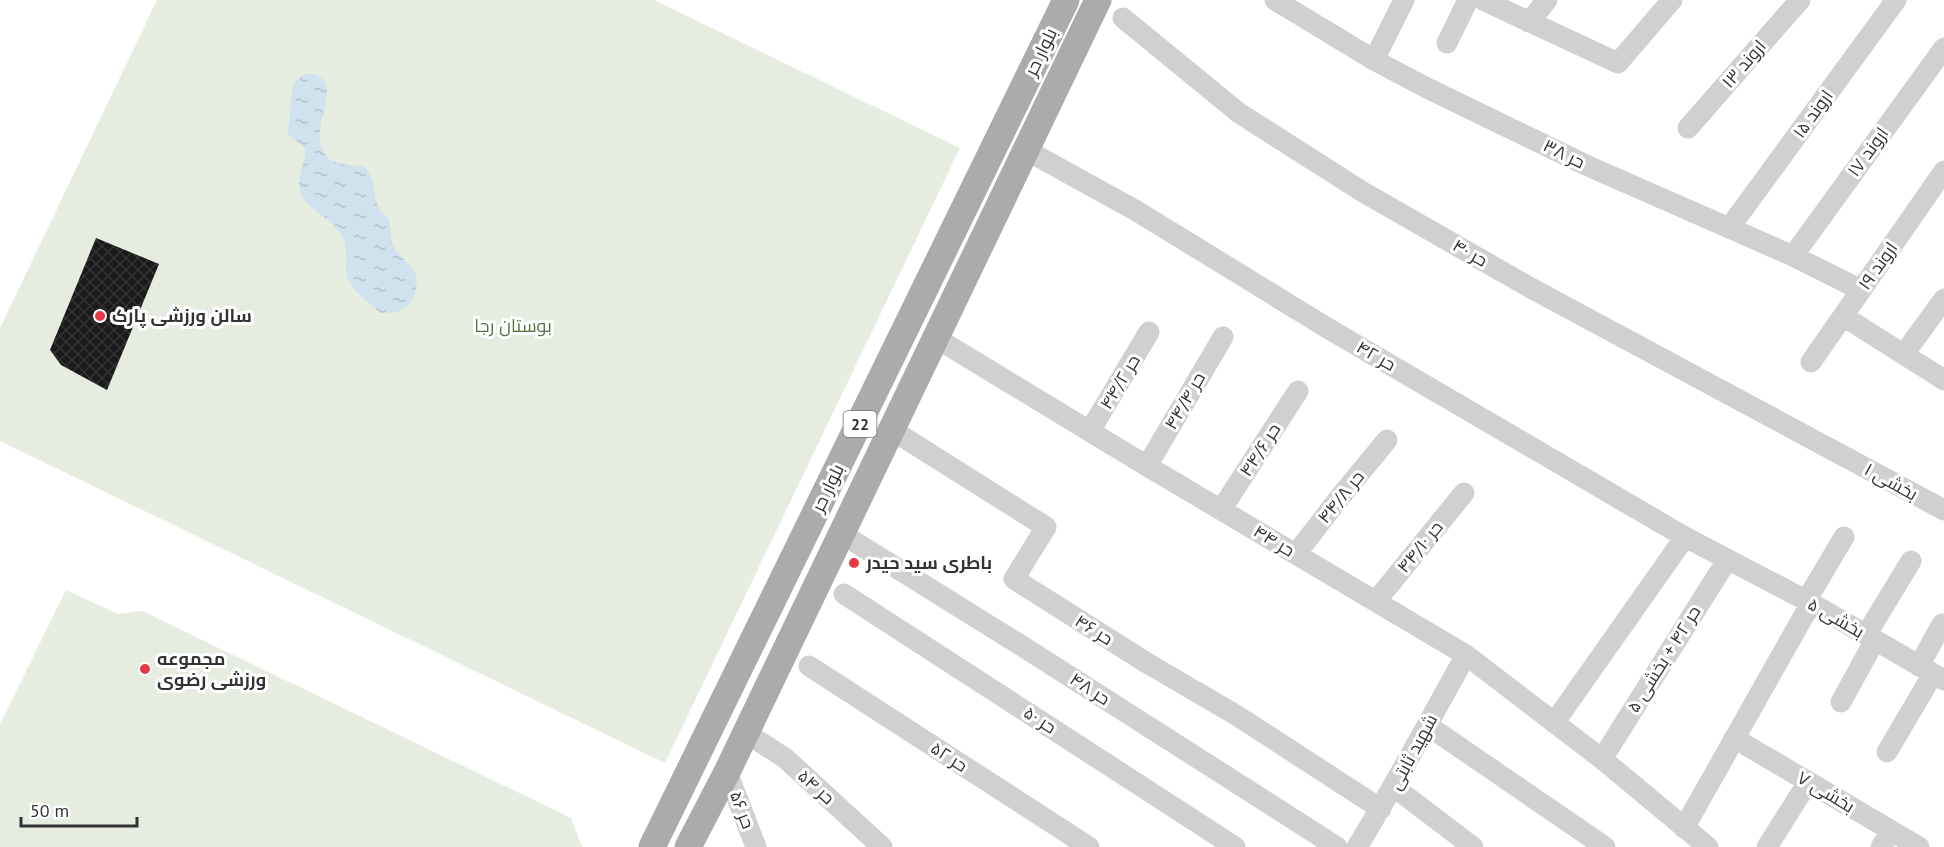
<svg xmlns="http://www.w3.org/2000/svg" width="1944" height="847" viewBox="0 0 1944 847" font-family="'PT Sans',Cairo,sans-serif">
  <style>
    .park { fill: #e6ecdf }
    .water { fill: url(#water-ripples) }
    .building { fill: url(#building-cross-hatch) }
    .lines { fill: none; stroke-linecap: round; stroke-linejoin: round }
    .minor { stroke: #d0d0d0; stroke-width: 21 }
    .major { stroke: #ababab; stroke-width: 27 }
    .poi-dot { fill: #e63946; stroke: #fff; stroke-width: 2 }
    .labels { text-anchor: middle; stroke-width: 6; stroke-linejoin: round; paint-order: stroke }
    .shield { fill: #fff; stroke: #707070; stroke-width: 1.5 }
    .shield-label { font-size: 16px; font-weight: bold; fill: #333 }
    .street-label { font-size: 18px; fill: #333; stroke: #fff }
    .poi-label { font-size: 18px; font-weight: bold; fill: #333; stroke: #fff; text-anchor: start }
    .park-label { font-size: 18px; fill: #56703f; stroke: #fff }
  </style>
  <defs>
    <pattern id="water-ripples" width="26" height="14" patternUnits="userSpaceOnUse" patternTransform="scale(1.5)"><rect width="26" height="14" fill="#cfe2ee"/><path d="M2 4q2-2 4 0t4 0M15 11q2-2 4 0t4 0" fill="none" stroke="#b2c2cd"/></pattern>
    <pattern id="building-cross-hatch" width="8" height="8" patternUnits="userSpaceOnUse" patternTransform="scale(1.5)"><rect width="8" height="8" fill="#1a1a1a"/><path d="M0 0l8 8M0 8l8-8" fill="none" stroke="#333"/></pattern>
  </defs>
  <rect width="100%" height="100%" fill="#fff"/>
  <path class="park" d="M157 0H654L960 148 665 763 0 441V328Z
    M66 590 118 614 142 611 571 818 582 847H0V724Z"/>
  <path class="water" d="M305 74C355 73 300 134 328 158 337 166 353 165 364 166 382 187 366 201 389 219 390 228 390 238 394 247 399 257 411 264 415 273 421 287 411 309 396 312 392 313 386 313 381 313 370 303 351 291 347 275 344 261 350 247 341 234 331 218 307 209 302 195 294 175 306 166 306 149L288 134 292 92 295 82Z"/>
  <path class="building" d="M96 238 159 264 107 390 61 365 50 350Z"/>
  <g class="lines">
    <path class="minor" d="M1275 0 1374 60 1427 88 1588 166 1793 256 1861 290
      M1483 0 1618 63 1672 0
      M1123 18 1239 113 1363 192 1529 287 1944 510
      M1529 22 1547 0
      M1447 43 1468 0
      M1374 60 1404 0
      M1688 128 1800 0
      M1026 150 1135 210 1329 329 1685 537 1811 603 1944 680
      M1730 227 1896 0
      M1793 256 1944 48
      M1843 316 1944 380
      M936 338 1147 466 1466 655 1602 759 1708 847
      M1904 354 1944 299
      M1811 362 1944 171
      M892 430 1046 527 1014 579 1147 663 1236 715 1381 809
      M1090 431 1149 332
      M1147 466 1223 337
      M1221 510 1298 391
      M842 534 1022 646 1337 847
      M1296 554 1340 497 1387 440
      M844 594 1235 847
      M1376 601 1464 493
      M1806 601 1844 537
      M1866 635 1911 561
      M809 666 1089 847
      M1919 666 1942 624 1944 625
      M1841 702 1875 640
      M1554 723 1685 537
      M1427 725 1605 847
      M746 733 785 758 882 847
      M1734 738 1919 847
      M1887 752 1933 674
      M1602 759 1727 560
      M727 772 756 847
      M1394 787 1473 847
      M1684 828 1811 603
      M1357 847C1396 784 1430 719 1466 655
      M1767 847 1808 782
      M1881 847 1891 831"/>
    <path class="major" d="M652 847 1066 0
      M688 847 727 772 1098 0"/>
  </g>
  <g class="poi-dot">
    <circle cx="100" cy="316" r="6"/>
    <circle cx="854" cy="563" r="6"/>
    <circle cx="145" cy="669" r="6"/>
  </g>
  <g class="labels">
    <rect class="shield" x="843.5" y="411" width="33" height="26" rx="4.5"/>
    <g class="shield-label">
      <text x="860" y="430">22</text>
    </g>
    <g class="street-label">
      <text transform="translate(1041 52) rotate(-64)" y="6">بلوار حر</text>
      <text transform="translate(1744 64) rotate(-49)" y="6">اروند ۱۳</text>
      <text transform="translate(1813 114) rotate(-54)" y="6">اروند ۱۵</text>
      <text transform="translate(1868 152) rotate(-54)" y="6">اروند ۱۷</text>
      <text transform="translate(1564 154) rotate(26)" y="6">حر ۳۸</text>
      <text transform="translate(1470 253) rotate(30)" y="6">حر ۴۰</text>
      <text transform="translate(1878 266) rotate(-55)" y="6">اروند ۱۹</text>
      <text transform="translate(1376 356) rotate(30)" y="6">حر ۴۲</text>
      <text transform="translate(1120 382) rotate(-59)" y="6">حر ۴۴/۲</text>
      <text transform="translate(1185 401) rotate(-60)" y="6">حر ۴۴/۴</text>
      <text transform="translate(1260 450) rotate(-57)" y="6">حر ۴۴/۶</text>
      <text transform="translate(1891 482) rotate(29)" y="6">بخشی ۱</text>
      <text transform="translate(828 488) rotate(-64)" y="6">بلوار حر</text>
      <text transform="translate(1341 497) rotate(-51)" y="6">حر ۴۴/۸</text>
      <text transform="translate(1274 541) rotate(31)" y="6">حر ۴۴</text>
      <text transform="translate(1420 547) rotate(-51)" y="6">حر ۴۴/۱۰</text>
      <text transform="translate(1836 618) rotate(30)" y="6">بخشی ۵</text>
      <text transform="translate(1094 630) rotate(32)" y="6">حر ۴۶</text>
      <text transform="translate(1664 659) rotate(-58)" y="6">حر ۴۲ + بخشی ۵</text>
      <text transform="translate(1090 689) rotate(33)" y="6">حر ۴۸</text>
      <text transform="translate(1040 720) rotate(33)" y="6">حر ۵۰</text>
      <text transform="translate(1413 752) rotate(-62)" y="6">شهید ثابتی</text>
      <text transform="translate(949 757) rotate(33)" y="6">حر ۵۲</text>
      <text transform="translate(816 787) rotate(42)" y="6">حر ۵۴</text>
      <text transform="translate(1826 792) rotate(31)" y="6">بخشی ۷</text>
      <text transform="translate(742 810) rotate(69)" y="6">حر ۵۶</text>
    </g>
    <g class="poi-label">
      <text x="112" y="322">سالن ورزشی پارک</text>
      <text x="866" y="569">باطری سید حیدر</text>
      <text x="157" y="665">مجموعه<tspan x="157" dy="21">ورزشی رضوی</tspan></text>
    </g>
    <g class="park-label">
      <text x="513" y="332">بوستان رجا</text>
    </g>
  </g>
  <path d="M21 817v9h116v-9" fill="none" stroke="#333333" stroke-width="3"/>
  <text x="30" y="817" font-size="18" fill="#333333" stroke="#ffffff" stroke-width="4.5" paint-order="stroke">50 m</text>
</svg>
